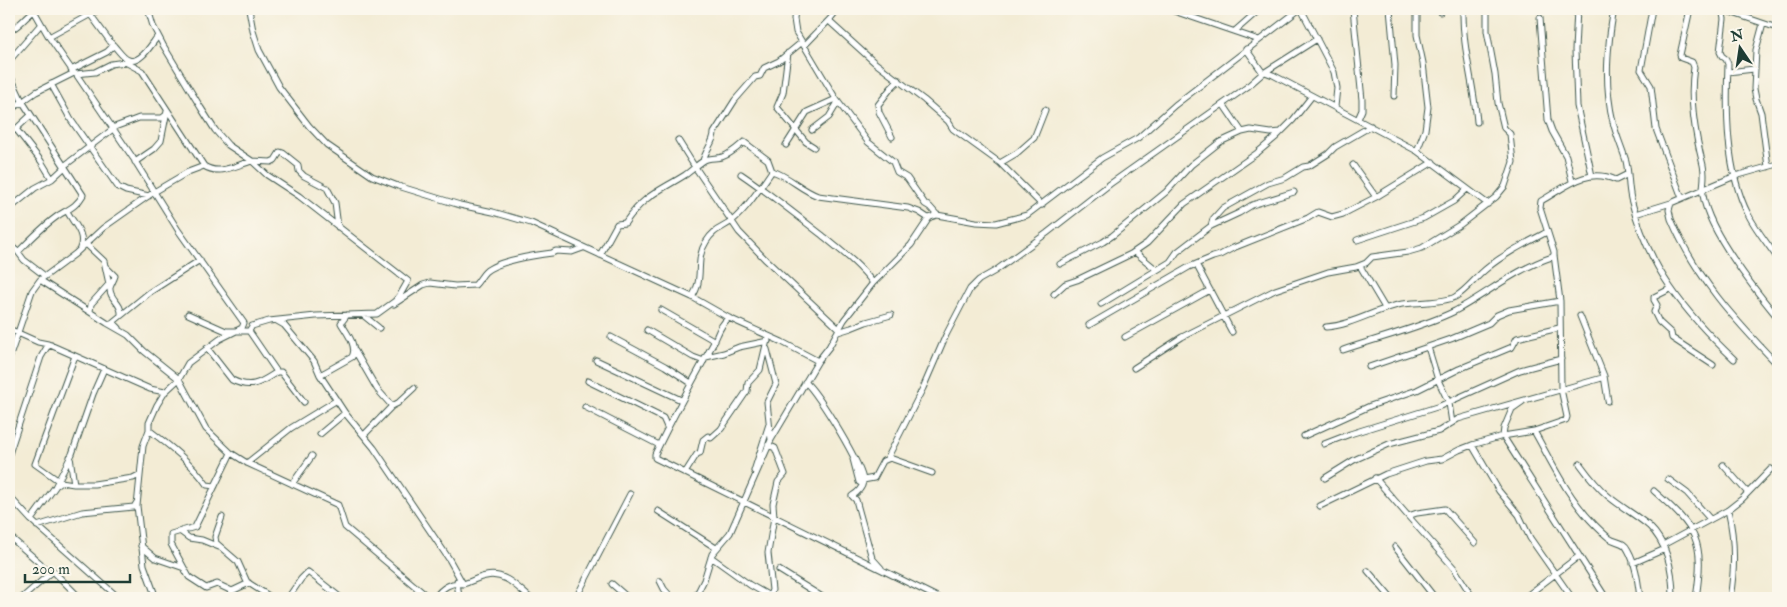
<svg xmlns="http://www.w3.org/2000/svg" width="1787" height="607" viewBox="0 0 1787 607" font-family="'IM FELL Double Pica',serif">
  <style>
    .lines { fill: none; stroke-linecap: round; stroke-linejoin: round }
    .minor-casing { stroke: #3f574c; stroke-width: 7 }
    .minor { stroke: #fff; stroke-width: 5 }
  </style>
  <rect width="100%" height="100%" fill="#fbf7ec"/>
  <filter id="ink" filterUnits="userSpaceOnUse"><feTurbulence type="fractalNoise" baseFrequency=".02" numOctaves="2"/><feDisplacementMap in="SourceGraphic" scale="10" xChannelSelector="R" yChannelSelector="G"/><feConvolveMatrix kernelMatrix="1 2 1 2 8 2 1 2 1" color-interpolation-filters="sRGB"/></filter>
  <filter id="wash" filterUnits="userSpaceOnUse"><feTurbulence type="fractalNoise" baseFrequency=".0096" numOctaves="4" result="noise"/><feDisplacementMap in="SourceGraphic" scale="20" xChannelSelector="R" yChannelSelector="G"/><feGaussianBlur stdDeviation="1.12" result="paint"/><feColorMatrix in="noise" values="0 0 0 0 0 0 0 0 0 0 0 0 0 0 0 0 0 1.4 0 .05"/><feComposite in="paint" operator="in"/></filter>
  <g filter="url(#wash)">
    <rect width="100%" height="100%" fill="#f3ecd5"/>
  </g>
  <g filter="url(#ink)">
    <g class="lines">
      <g class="minor-casing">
        <path id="minor" d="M33 9 49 37 74 73 76 74 133 158 178 230 244 323 242 328 220 339 188 363 179 379 165 392 157 405 149 423V430L143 446 137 506 144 565 156 598
          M148 9 153 26 163 45 201 108 215 130 228 145 252 161 271 162 275 160 280 152 283 153 298 165 299 171 304 176 327 188 335 203 338 227
          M249 9 253 31 259 50 279 87 309 126 327 145 372 176 398 186 460 205 493 212 531 223 692 297 729 318 782 342 818 361
          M795 9 794 19 796 32 836 99 868 142 893 162 897 172 907 178 925 204 930 207 937 215
          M838 9 830 19 831 23 874 62 924 100 948 121 953 129 1000 163 1042 205
          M1168 9 1259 40
          M1301 9 1334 72 1337 88 1335 107
          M1353 9 1362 100V110L1358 119
          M1390 9 1395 65 1394 96
          M1417 9V35L1423 63 1428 107 1425 130 1417 151
          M1440 9V12
          M1463 9C1462 47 1474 84 1477 122
          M1577 9 1575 50 1577 106 1592 176
          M1614 9C1607 47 1604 84 1613 122 1616 135 1622 148 1626 161 1629 174 1628 186 1631 199 1648 267 1684 312 1734 359
          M1652 9 1641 70 1651 86 1656 129 1682 198
          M1690 9 1680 55 1681 58 1692 62 1694 67C1689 101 1695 133 1703 165 1706 178 1702 185 1703 195 1708 230 1755 290 1778 318
          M1714 9 1727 11 1777 28 1778 24
          M1722 9 1724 19 1720 52 1722 56 1726 59 1728 64C1726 112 1726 171 1748 214 1756 230 1768 244 1778 259
          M1743 16 1746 9
          M1540 18 1548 120 1552 131 1566 156 1572 181
          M1763 24 1756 50 1754 89 1756 99 1761 113 1768 167
          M9 31C19 27 25 17 34 11
          M1235 31 1260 9
          M49 37 100 9
          M112 44C117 48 123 59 129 60 141 64 152 43 158 36
          M804 46 830 19
          M1246 49 1263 73
          M788 53 783 93 777 107 806 142 814 147
          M9 61 41 24
          M71 70 107 52 112 47V44L90 14 88 9
          M1265 72 1317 39
          M1728 72 1754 69
          M9 73 22 101 83 195C77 206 69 209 59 215 44 225 31 239 18 252
          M76 74 95 72 111 64 125 62 142 71 204 166
          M51 84 71 120 118 187 126 191 149 196
          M1223 104 1242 132
          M9 111 36 92 74 73
          M31 115 16 129 41 161 52 179
          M9 126 12 131 16 129
          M112 128 139 118H162L166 115
          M812 130 829 117 838 102
          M892 137 879 112 878 105 891 88 899 80
          M678 140 693 164 739 232 766 260 839 329
          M786 145 807 112 836 99
          M703 161C705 151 714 142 714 133L735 100 749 84 755 77 760 76 764 68 779 61 802 42
          M135 162 154 149 161 141 167 111
          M1000 163 1017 153 1034 138 1045 110
          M1353 165 1376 197
          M64 166 113 129
          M772 171C789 176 801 190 818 196L908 208 919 212 928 218 937 215 976 222 996 223 1027 215 1102 158 1138 138 1175 105 1300 9
          M1671 203 1669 210 1671 219C1696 278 1734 319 1778 365
          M9 209 35 188 52 179 65 167
          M67 211C73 223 86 234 80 248
          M1635 214 1671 203 1735 176 1778 164
          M1211 226 1213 219 1223 208 1268 183 1285 178 1303 167 1309 166 1328 154 1335 147 1371 126
          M1357 240 1424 218 1454 201 1467 189
          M9 244 18 252 24 260 45 276
          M87 245 104 261 109 284 91 304 90 312
          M1135 252 1157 270
          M600 255 617 224 625 223C644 195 658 192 685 175 691 171 697 165 703 161 709 157 716 159 722 157 731 154 737 148 744 142L768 160 772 171
          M1060 264 1103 242 1112 236 1166 192 1191 165 1220 142 1242 132 1251 130 1271 133 1281 132
          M1196 264 1232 332
          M1360 266 1385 308
          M106 267 115 276C114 280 111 284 110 288 109 299 122 303 121 314
          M40 280 107 323 128 335 144 351 179 379 206 429 231 453 247 463 338 505 345 527 429 598
          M873 283 911 245 929 218
          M1670 289 1654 297V300L1657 305 1654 312 1659 322 1671 333 1672 338 1713 365
          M1054 294 1065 284 1077 280 1131 254 1147 243 1184 204 1257 153 1276 137 1293 120 1312 96
          M692 297C705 279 694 260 706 242 715 227 723 229 733 220 748 207 760 188 772 171
          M394 304 423 285 430 283 455 286 475 285C479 281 481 276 485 272 497 261 536 255 552 253L556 251 572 252 583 248
          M1101 304 1170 262 1177 252 1211 226 1239 213 1252 205 1294 192
          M661 310 715 341
          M363 315 379 328
          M729 318C720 324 718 335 713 344 693 380 673 416 655 454V458L939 598
          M277 321 284 325 314 361 320 375 345 413 374 448 449 559 463 584C471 582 478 577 486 576 505 572 517 587 530 598
          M1089 325 1189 267 1213 257 1220 255 1233 248 1308 218 1318 212 1332 217 1343 214 1376 197 1433 162
          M1326 327C1353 325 1376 309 1402 304 1416 302 1444 303 1455 297 1467 290 1475 278 1486 269 1504 254 1526 243 1547 232
          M119 328 113 322 150 292 200 260
          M9 329 38 342 48 344 150 389 165 392
          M647 330 693 357 704 361
          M249 331 277 372H281L304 402
          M838 332 851 328 866 322 891 315
          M611 337 665 366 691 383
          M1125 337 1210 290
          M1428 347 1438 380 1449 403 1452 423
          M207 348 232 380C252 390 261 382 277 372
          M767 349 776 384 767 402 771 440
          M1343 350C1378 338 1423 327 1455 311 1488 293 1516 269 1552 257L1554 255V252L1540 208 1541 201C1566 187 1586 167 1616 180L1628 174
          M355 351 377 389 392 406
          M706 357 724 353 739 347 768 341
          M9 359 32 291 40 280 75 254 103 228 154 192 188 172 204 166C219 176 236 165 252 161L267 175 299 196 408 281 400 295 395 301 377 314 316 316 269 321 252 326 249 331H226L188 314
          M596 360 681 400
          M1369 367 1451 339 1489 323 1497 315 1509 310 1560 301
          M1134 368 1182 337 1275 290 1328 272 1356 267 1366 263 1372 257 1408 252 1422 248 1461 224 1496 197 1505 186 1513 162 1510 134 1504 128 1498 103 1495 74 1487 31V9
          M320 375 352 357C358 346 346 332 341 323L347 315
          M1604 376 1608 401
          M588 381 663 418 667 427
          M805 382C817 391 865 470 863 482 862 489 857 493 852 496L856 500 872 558 881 568
          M1522 402 1512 409 1504 428 1503 436 1606 598
          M585 407 659 445
          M149 430C170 446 192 463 207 485L215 486
          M1534 431C1552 463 1568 498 1595 525 1599 529 1604 534 1609 538 1616 543 1624 541 1628 550 1636 564 1638 582 1640 598
          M320 434 345 413
          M364 435 392 406 398 403 414 388
          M1304 436 1370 406 1417 390 1459 369 1512 347 1517 338 1559 328
          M1324 444 1350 434 1440 406 1520 370 1561 359
          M768 445 775 448 785 474 778 482 773 504 774 517 768 553 772 590 769 598
          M1472 445 1499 491 1519 515 1530 538 1572 598
          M9 454 41 357 47 347 51 345
          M70 457 74 484
          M853 459 859 482 862 484
          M887 459 923 388 946 335 970 289 979 280 995 271 1047 233 1110 184 1247 87 1263 73 1265 72 1273 75 1417 151 1488 204
          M247 463 291 428 337 400
          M1580 464C1588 475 1597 487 1608 496 1621 507 1636 515 1649 526 1669 545 1673 573 1673 598
          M1723 465 1748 493
          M754 471 769 424
          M685 473 697 454 700 453 703 440 708 436 711 438 721 429 747 391 748 383 760 370 768 336
          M1325 478 1354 460 1389 444 1439 431 1458 419 1602 378 1604 376 1580 316
          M1375 478 1408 516
          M1668 479 1687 493 1710 519
          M863 480 874 478 883 461 890 458 932 473
          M59 481 35 464 75 356
          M292 484 312 456
          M57 485 61 482 74 484H94L133 478 139 475
          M1654 491C1697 529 1705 540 1696 598
          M9 496 31 520 119 598
          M1320 506 1386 474 1426 461 1442 459 1459 450 1472 445 1503 436 1534 431 1566 420 1567 417 1561 389 1560 301 1554 255
          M1728 510C1735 539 1735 569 1730 598
          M658 511 716 548
          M222 517 215 537 216 543 238 562 247 582 272 598
          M31 520 55 487 72 454 93 394 104 369
          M37 526 82 512 134 507 137 502
          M181 532 189 538 202 540 219 547
          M9 536 41 564 50 574
          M1663 545 1728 510 1742 499 1771 469
          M141 546 155 558 184 568 189 577 206 588 217 584 232 591 249 583
          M1395 547 1435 598
          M711 557 750 585 773 598
          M1633 563 1665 549
          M184 568 171 544V534L195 527 231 453
          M779 570 824 598
          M1368 571 1391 598
          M457 581 459 598
          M660 581 664 589 672 598
          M612 584 628 598
          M22 598 53 571 80 598
          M288 598 301 579 308 572 341 598
          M435 598C441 588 452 581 463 584
          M576 598 630 494
          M695 598 704 580 712 554 730 533 771 440 818 361 829 347 844 320 873 283C859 264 840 250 822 235 795 214 769 193 741 174
          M1473 598 1454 568 1408 516 1417 513 1445 509 1475 543
          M1524 598 1579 556"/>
      </g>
      <use href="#minor" class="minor"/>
    </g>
  </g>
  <rect width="1787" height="607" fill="none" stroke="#fbf7ec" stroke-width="30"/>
  <g transform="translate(1740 48) rotate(347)" stroke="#fbf7ec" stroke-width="4" paint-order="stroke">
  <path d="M0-4L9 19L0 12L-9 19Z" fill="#1f3d34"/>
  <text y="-8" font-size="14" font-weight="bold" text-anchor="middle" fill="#1f3d34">N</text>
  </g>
  <path d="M25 574v8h105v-8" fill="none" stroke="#1f3d34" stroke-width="2.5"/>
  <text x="32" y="574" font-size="15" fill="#1f3d34" stroke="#fbf7ec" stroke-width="4" paint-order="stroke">200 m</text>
</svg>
